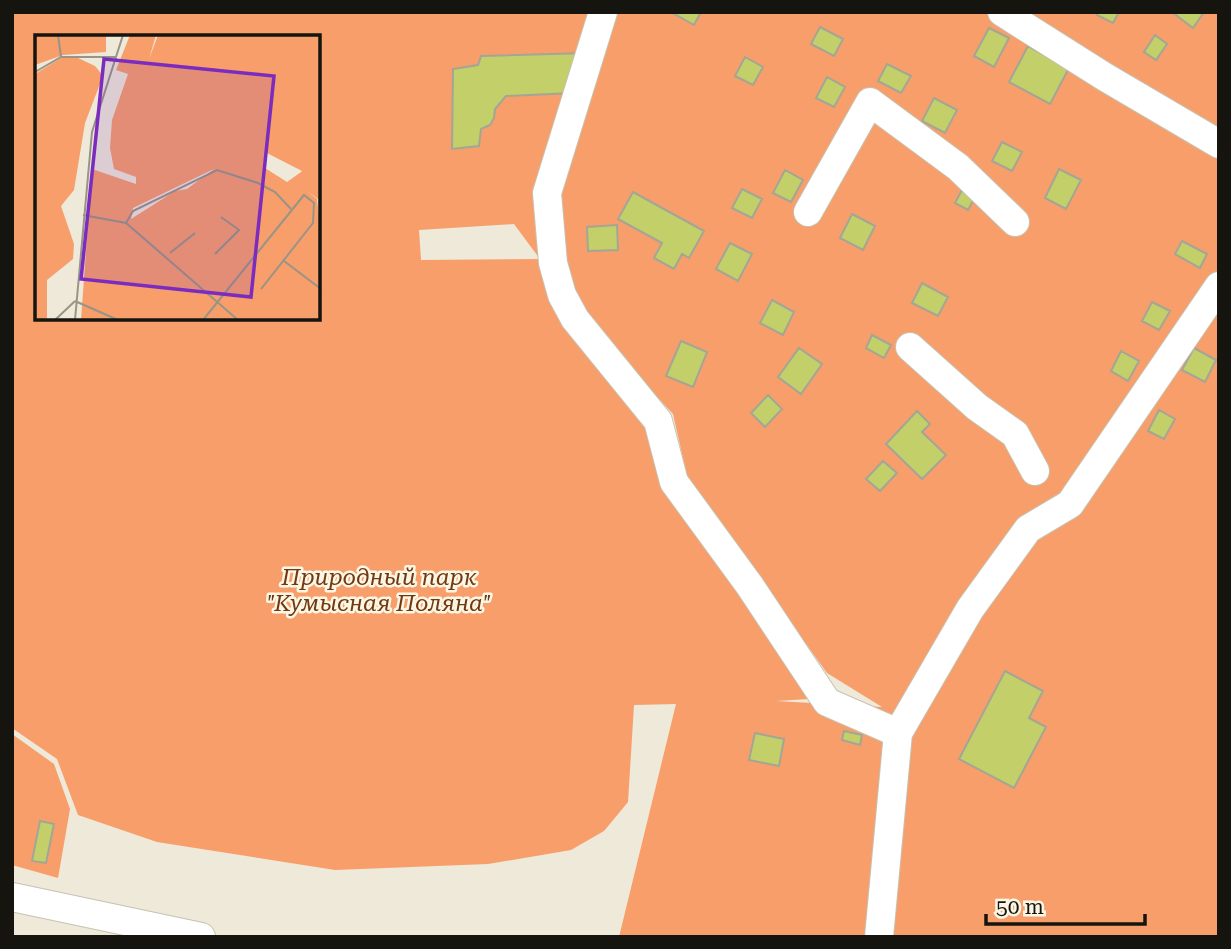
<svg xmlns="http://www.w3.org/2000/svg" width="1231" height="949" viewBox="0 0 1231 949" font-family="'Roboto Serif',serif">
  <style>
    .green { fill: #f79e6a; fill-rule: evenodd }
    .building { fill: #c3cf68; stroke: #a3a695; stroke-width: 2 }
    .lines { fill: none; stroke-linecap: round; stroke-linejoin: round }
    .minor-casing { stroke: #c7c2b1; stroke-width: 30 }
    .minor { stroke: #fff; stroke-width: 28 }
    .labels { text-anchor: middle; stroke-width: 5; stroke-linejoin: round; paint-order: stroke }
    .park-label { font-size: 23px; font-style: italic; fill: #723810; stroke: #fcf7e5 }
    .inset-road { fill: none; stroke: #989487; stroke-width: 2 }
    .view { fill: #7b2cbf; fill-opacity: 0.15; stroke: #7b2cbf; stroke-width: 3.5 }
    .inset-edge { fill: none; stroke: #16140e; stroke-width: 3.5 }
  </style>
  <rect width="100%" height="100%" fill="#eee9d8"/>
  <path class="green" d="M12 12H1219V937H619L676 704 634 705 628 802 604 831 571 850 488 864 335 870 157 842 78 815 57 759 12 728ZM37 37H318V318H37ZM514 224 540 259 421 260 419 230ZM584 317 673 414 688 480 827 673 882 707 776 701 809 699 666 488 654 425Z
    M12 734 54 764 70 809 58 878 12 865Z"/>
  <path class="building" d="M671 12H701L694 25Z
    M1099 12H1119L1113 23 1097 15Z
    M1172 12H1204L1193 28Z
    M820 27 843 39 834 56 811 44Z
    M989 28 1009 38 994 67 974 56Z
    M1155 35 1167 44 1156 60 1144 52Z
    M1028 46 1069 68 1050 104 1009 82Z
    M587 53 572 93 506 96 495 109 494 118 490 125 481 129 479 146 452 149 453 69 478 65 481 56Z
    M745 57 763 67 753 85 735 76Z
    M887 64 911 76 901 93 878 81Z
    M827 77 845 87 834 107 816 98Z
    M934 98 957 110 945 133 922 121Z
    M1002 142 1022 152 1012 171 992 161Z
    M1059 169 1081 180 1066 209 1045 198Z
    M785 170 803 180 791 202 773 193Z
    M964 186 977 193 968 210 955 203Z
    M742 189 762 199 752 218 732 208Z
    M633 192 704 231 689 258 682 254 674 269 654 258 662 243 618 219Z
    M852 214 875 226 863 250 840 238Z
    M617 225 618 250 588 251 587 227Z
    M1182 241 1207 254 1200 268 1175 254Z
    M730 243 752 254 738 281 716 269Z
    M922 283 948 297 938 316 912 303Z
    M772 300 794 312 783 335 760 323Z
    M1152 302 1170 311 1159 330 1142 321Z
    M872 335 891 345 884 358 866 348Z
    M681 341 707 352 693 387 666 376Z
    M799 348 822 364 801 394 778 377Z
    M1194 348 1216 360 1205 382 1182 370Z
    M1121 351 1139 361 1128 381 1111 371Z
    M768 395 782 409 765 427 751 413Z
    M1159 410 1175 419 1164 439 1148 431Z
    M917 411 930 424 922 432 946 455 922 479 886 444Z
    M883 461 897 473 880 491 866 479Z
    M1005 671 1043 691 1029 718 1046 727 1014 788 959 759Z
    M844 731 862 735 860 745 842 740Z
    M755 733 784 739 779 766 749 760Z
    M40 821 54 824 46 863 32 861Z"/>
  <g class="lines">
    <g class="minor-casing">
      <path id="minor" d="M603 12 547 193 553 263 562 295 575 319 658 421 674 482 750 586 827 702 898 733
        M1002 12 1105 77 1219 144
        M808 212 870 102 958 167 1015 222
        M910 347 977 407 1015 434 1035 471
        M12 897 201 937
        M879 937 898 733 970 609 1028 529 1070 504 1219 286"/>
    </g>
    <use href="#minor" class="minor"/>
  </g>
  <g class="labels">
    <g class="park-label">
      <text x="379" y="585">Природный парк<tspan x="379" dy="26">"Кумысная Поляна"</tspan></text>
    </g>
  </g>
  <g transform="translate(35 35)">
    <rect width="285" height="285" fill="#eee9d8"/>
    <path d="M0 0H71V17L28 20 0 30ZM95 0H121L114 24 123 0H285V187L283 164 271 155 282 164 285 190V285H46L57 134 101 149V142L79 134 75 113 77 85 93 39 81 35ZM230 117 267 136 266 137 252 147 230 133ZM179 134 152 154 140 156 96 184 98 173ZM41 22 60 31 68 41 50 88 39 155 26 171 39 209 38 224 12 245V285H0V39L26 23Z" fill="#f79e6a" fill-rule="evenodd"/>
    <path class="inset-road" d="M23 0 26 22M0 37 26 22H80M48 180 91 188 203 285M91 188 98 176 182 135 223 148 240 157 256 174M135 218 160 198M180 219 204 195 186 182M249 226 286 254M40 266 83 285M20 285 40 266M40 285 57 97 88 0M168 285 269 160 279 168 278 188 226 254"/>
    <path class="view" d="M69 24 239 41 216 262 46 244Z"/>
    <rect width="285" height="285" class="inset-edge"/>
  </g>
  <rect width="1231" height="949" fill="none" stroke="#16140e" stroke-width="28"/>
  <path d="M986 914v10h159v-10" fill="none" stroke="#16140e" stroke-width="3.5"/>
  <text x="996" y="914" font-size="21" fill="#16140e" stroke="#fcf7e5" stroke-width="5" paint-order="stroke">50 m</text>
</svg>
